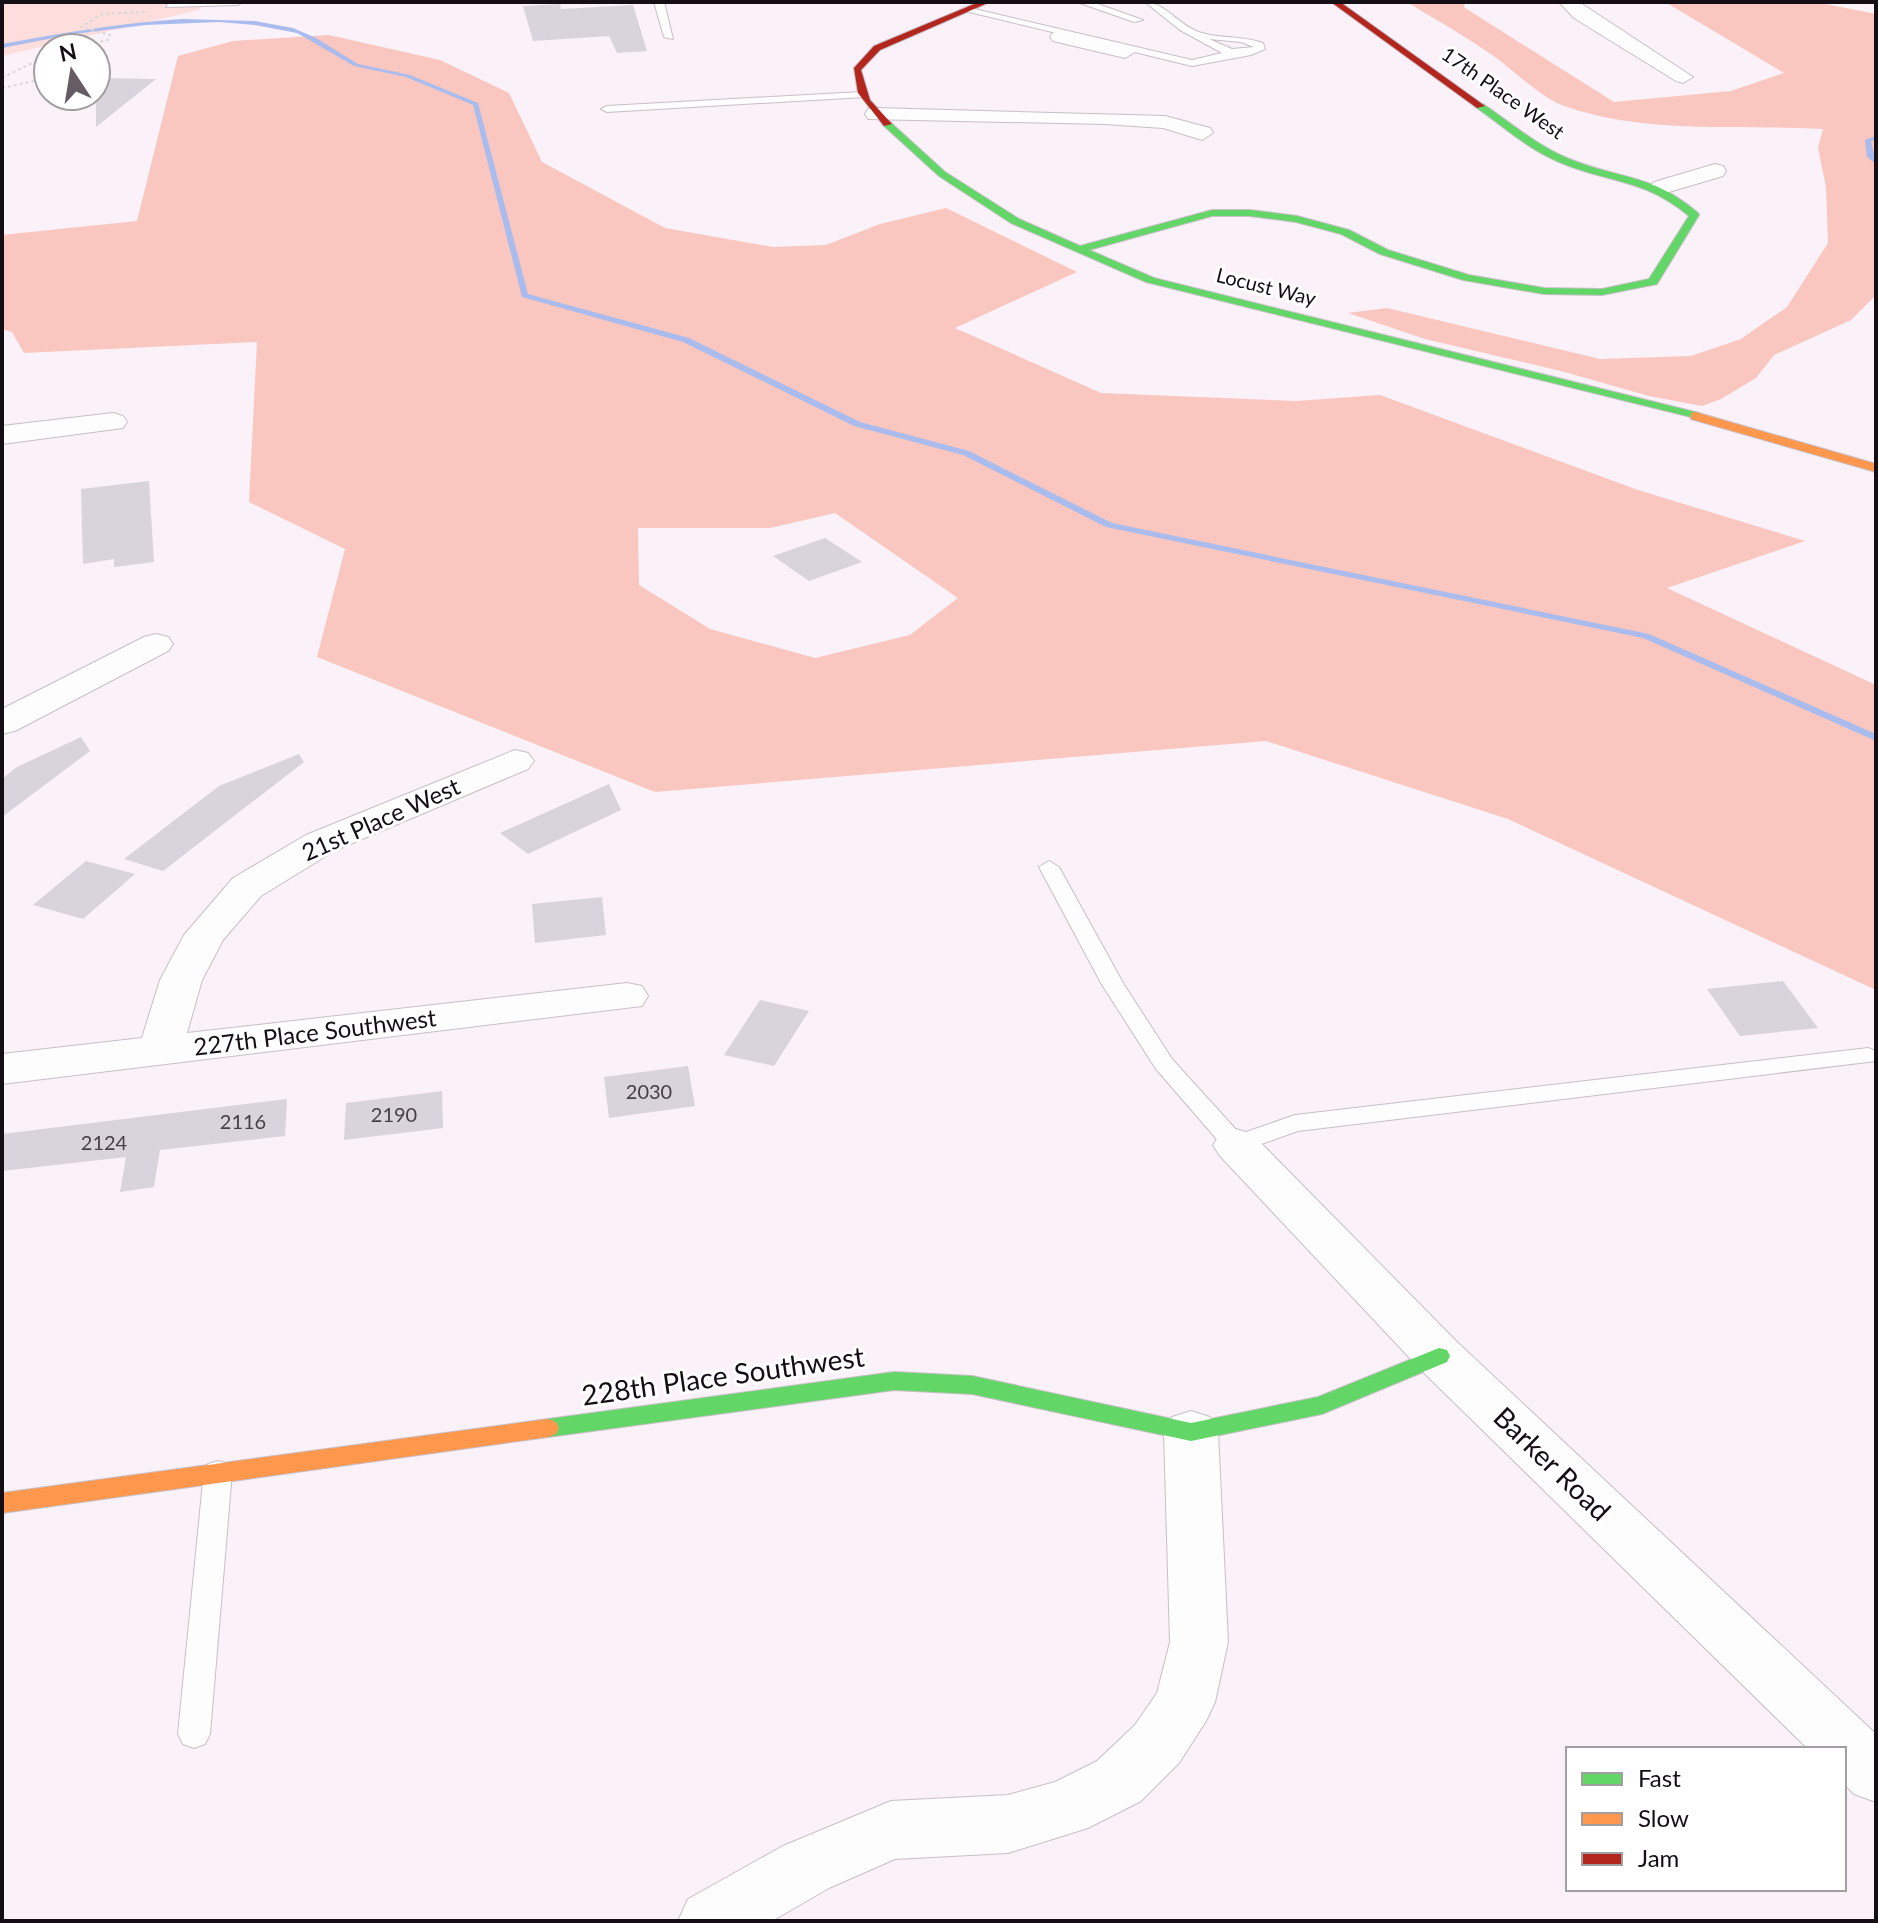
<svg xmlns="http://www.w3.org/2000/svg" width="1878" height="1923" viewBox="0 0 1878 1923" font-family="Lato,sans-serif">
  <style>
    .green { fill: #fddedc }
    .forest { fill: #f9c7bf; fill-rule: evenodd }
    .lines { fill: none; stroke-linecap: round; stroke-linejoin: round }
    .stream { fill: #aabced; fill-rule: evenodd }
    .building { fill: #d9d3db }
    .lane-casing { stroke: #c7bfc6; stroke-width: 2 }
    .street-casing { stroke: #c7bfc6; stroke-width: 2 }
    .fast-casing { stroke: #c7bfc6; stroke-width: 2 }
    .slow-casing { stroke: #c7bfc6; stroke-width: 2 }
    .jam-casing { stroke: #c7bfc6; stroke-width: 2 }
    .path { stroke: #d9d7d9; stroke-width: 2; stroke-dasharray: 3 3; stroke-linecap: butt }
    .lane { fill: #fefdfe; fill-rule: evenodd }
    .street { fill: #fefdfe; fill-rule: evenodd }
    .fast { fill: #63d668; fill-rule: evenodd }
    .slow { fill: #ff974d; fill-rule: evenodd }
    .jam { fill: #b3261e; fill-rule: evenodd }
    .labels { text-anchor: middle; stroke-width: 6; stroke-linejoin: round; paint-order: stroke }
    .far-street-label { font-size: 20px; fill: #150e14; stroke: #fff }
    .number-label { font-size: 20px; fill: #463f46 }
    .street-label { font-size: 24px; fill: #150e14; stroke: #fff }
    .near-street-label { font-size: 28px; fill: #150e14; stroke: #fff }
  </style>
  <rect width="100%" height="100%" fill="#fbf1f9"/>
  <path class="green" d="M2 2H206L199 10 2 56Z"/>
  <path class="forest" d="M1407 2H1463L1465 8 1614 102 1731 91 1784 73 1665 2H1815L1876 14V295L1851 320 1774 355 1756 378 1721 399 1702 406 1649 396 1561 371 1425 339 1348 313 1387 308 1600 359 1691 356 1741 339 1787 307 1828 243 1826 187 1818 148 1823 129C1737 124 1648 135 1564 106 1543 99 1514 71 1495 57 1467 37 1436 20 1407 2Z
    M329 35 440 60 509 93 542 162 665 228 773 247 826 245 880 224 946 208 1077 272 955 328 1101 393 1296 401 1380 395 1638 490 1805 541 1667 588 1876 685V990L1508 819 1266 741 655 792 317 657 345 549 249 502 257 342 24 353 12 332 2 329V235L137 221 178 56 233 41ZM835 513 958 598 910 635 815 658 710 629 639 585 638 528H770Z"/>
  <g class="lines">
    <path class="stream" d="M182 19 255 21 293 28 316 38 358 64 410 75 478 103 528 294 689 338 860 422 969 451 1112 523 1649 634 1876 734V741L1643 638 1106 527 963 455 854 426 683 342 522 297 473 105 406 77 354 66 297 33 255 25 219 22 146 25 74 34 2 48V44C62 33 121 23 182 19Z
      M1876 136V140L1871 141 1876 164 1867 157 1865 140Z"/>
  </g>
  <path class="building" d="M560 4 561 9 633 5 647 51 617 53 609 36 533 41 523 6Z
    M96 78 156 79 96 127Z
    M149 481 154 562 114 567V559L83 564 81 489Z
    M825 538 862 562 809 581 773 556Z
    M81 737 90 751 2 817V779L17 767Z
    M299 754 304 762 163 871 124 859 219 786Z
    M609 784 621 810 528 854 500 833Z
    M86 861 135 874 83 919 33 905Z
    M602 897 606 935 535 943 532 904Z
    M1783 981 1818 1028 1740 1036 1707 989Z
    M760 1000 809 1011 774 1066 724 1055Z
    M688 1066 695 1106 609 1118 604 1077Z
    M442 1091 443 1128 344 1140 346 1103Z
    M287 1099 285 1136 160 1150 154 1187 120 1192 126 1157 2 1171V1134Z"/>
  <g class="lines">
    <g class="lane-casing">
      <path id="lane" d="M169 2H243L238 5 166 7Z
        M654 2H664L673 39 664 37Z
        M1077 2H1092L1143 20 1134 22Z
        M1145 2C1163 2 1177 22 1194 30 1211 39 1241 35 1263 43L1265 49 1251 55 1192 66 961 10 966 7 1192 60 1222 53 1180 30ZM1209 39 1241 42 1254 47 1232 49Z
        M861 92 865 93V97L607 112 601 109 607 106Z
        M1049 861 1059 867 1123 983 1172 1059 1240 1134 1295 1115 1868 1048 1876 1051V1061L1298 1131 1236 1153 1227 1151 1156 1069 1101 983 1039 867Z
        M218 1461 228 1464 232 1472 210 1734 205 1744 194 1748 183 1744 178 1734 204 1472 208 1464Z"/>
    </g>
    <g class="street-casing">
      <path id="street" d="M1559 2H1579L1693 77 1683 83 1676 81 1574 18Z
        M1060 31 1132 48 1135 52 1125 58 1053 41 1050 37 1053 33Z
        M876 108 1165 116 1210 128 1213 133 1202 140 1163 128 1105 124 868 119 865 114 868 109Z
        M1715 164 1723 166 1726 171 1723 176 1662 194 1654 192 1650 187 1654 182Z
        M113 413 123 416 127 422 123 428 2 444V426Z
        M156 634 168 637 173 644 168 651 15 731 2 734V709L144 637Z
        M515 750 528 753 534 761 528 769 334 851 261 896 223 940 202 980 187 1033 627 983 642 986 648 996 642 1006 2 1084V1054L142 1038 160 980 184 935 233 878 306 835Z
        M1236 1129 1252 1134 1457 1342 1876 1734V1802L1854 1794 1844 1784V1749H1808L1421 1370 1220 1156 1213 1145 1220 1134Z
        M1191 1411 1210 1417 1218 1432 1228 1642 1215 1702 1206 1721 1179 1763 1141 1801 1088 1828 1008 1853 895 1859 829 1888 772 1921H678L688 1899 783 1846 891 1801 1008 1795 1055 1782 1097 1761 1135 1725 1157 1693 1170 1642 1164 1432 1172 1417Z"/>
    </g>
    <g class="fast-casing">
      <path id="fast" d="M1477 104H1483C1511 123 1536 145 1567 158 1619 180 1650 172 1698 213L1699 215 1657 284 1602 295 1544 294 1463 280 1380 254 1341 234 1296 222 1250 216H1212L1089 250 1154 278 1699 413V419L1146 282 1011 223 939 176 882 124 890 122 945 172 1019 219 1080 246 1212 210H1250L1297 216 1349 230 1388 250 1469 275 1544 288 1602 289 1649 279 1689 216C1644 178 1608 183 1559 162 1528 149 1504 127 1477 108Z
        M1439 1348 1447 1350 1450 1356 1447 1362 1322 1414 1191 1441 972 1394 894 1390 548 1437 540 1434 537 1428 540 1422 548 1419 894 1372 972 1376 1191 1423 1318 1397Z"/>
    </g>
    <g class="slow-casing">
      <path id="slow" d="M1695 412 1876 464V472L1691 419V413Z
        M548 1419 556 1422 559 1428 556 1434 548 1437 2 1513V1493Z"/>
    </g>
    <g class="jam-casing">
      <path id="jam" d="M979 2H990L880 50 861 70 870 100 892 124 884 126 858 93 854 68 874 46Z
        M1331 2H1340L1485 106 1477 108Z"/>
    </g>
    <path class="path" d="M71 48 108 40 110 35 81 27 102 14 146 12
      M2 78 48 55
      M2 88 48 78"/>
    <use href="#lane" class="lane"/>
    <use href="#street" class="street"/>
    <use href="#fast" class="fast"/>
    <use href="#slow" class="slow"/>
    <use href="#jam" class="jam"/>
  </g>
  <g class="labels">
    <g class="far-street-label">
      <text transform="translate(1503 93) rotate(35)" y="7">17th Place West</text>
      <text transform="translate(1266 287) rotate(14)" y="7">Locust Way</text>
    </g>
    <g class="number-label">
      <text x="649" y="1099">2030</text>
      <text x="394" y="1122">2190</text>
      <text x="243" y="1129">2116</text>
      <text x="104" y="1150">2124</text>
    </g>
    <g class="street-label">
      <text transform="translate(381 820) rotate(-24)" y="8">21st Place West</text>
      <text transform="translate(315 1033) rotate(-7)" y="8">227th Place Southwest</text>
    </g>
    <g class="near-street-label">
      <text transform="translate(723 1376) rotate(-8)" y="10">228th Place Southwest</text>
      <text transform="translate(1552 1464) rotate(44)" y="10">Barker Road</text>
    </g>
  </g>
  <rect width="1878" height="1923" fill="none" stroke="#150e14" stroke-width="8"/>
  <rect x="1566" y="1747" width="280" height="144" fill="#ffffff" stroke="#a19fa1" stroke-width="2"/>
  <rect x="1582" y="1773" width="40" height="12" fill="#63d668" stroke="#a19fa1" stroke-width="2"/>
  <text x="1638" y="1787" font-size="24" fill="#150e14">Fast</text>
  <rect x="1582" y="1813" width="40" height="12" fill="#ff974d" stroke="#a19fa1" stroke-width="2"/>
  <text x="1638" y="1827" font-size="24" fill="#150e14">Slow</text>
  <rect x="1582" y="1853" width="40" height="12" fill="#b3261e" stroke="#a19fa1" stroke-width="2"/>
  <text x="1638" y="1867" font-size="24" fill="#150e14">Jam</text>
  <g transform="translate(72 72) rotate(348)"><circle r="38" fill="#ffffff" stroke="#a19fa1" stroke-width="2"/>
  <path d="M0-6L14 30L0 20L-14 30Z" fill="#665d64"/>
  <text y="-12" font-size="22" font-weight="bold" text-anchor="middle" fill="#150e14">N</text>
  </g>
</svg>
